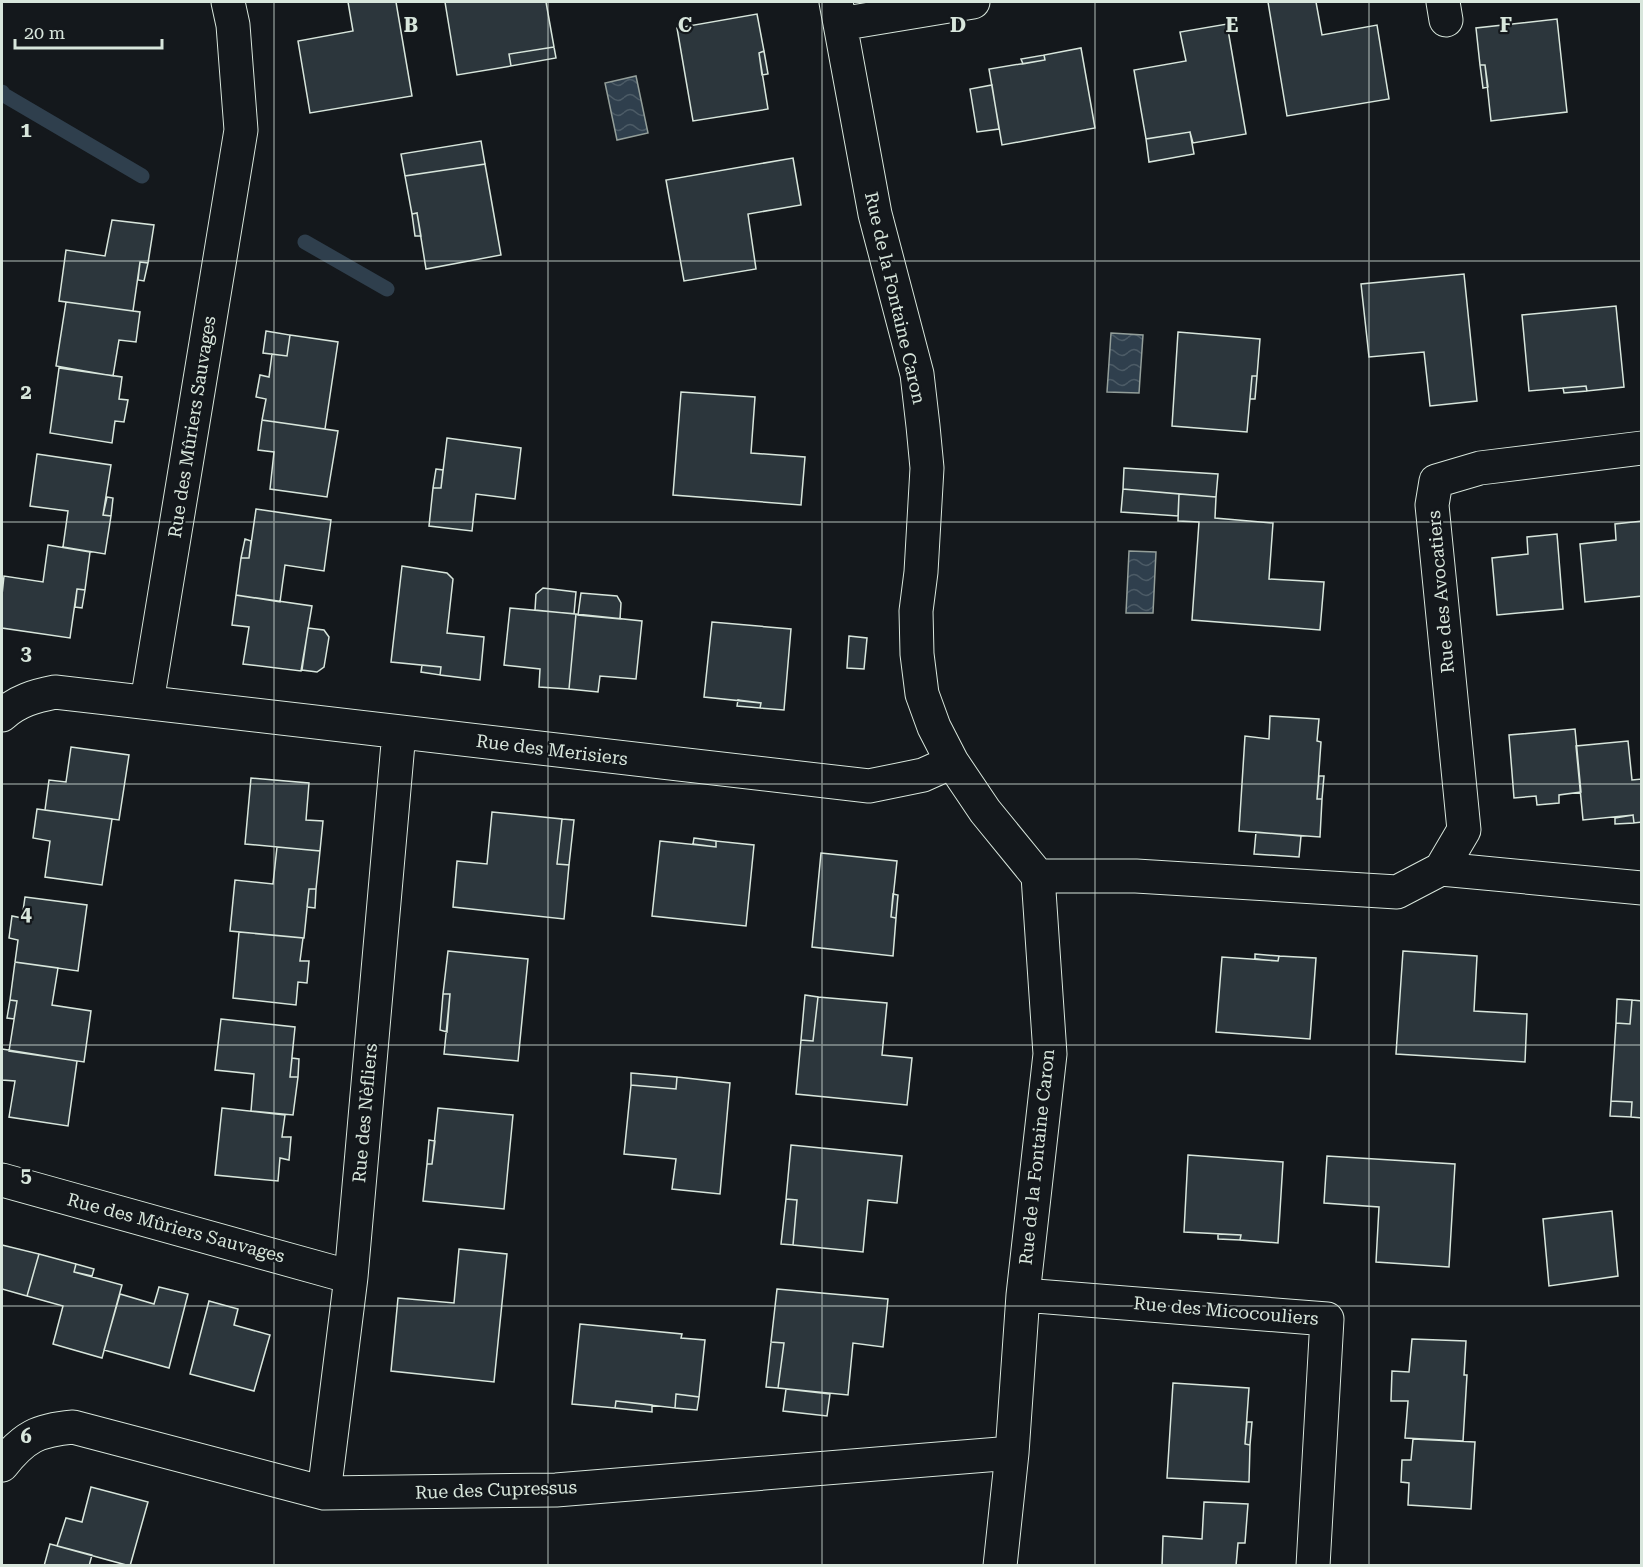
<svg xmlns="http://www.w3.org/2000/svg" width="1643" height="1567" viewBox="0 0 1643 1567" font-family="'Roboto Serif',serif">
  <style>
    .water { fill: url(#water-waves); stroke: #939e99; stroke-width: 1.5 }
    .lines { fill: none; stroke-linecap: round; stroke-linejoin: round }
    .stream { stroke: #2f3f4d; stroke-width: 15 }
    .building { fill: #2c363c; stroke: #d8e6dc; stroke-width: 1.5 }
    .minor-casing { stroke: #d8e6dc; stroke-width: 35 }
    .minor { stroke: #14181c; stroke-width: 33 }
    .grid { fill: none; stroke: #d8e6dc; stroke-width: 1.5; stroke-opacity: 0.55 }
    .labels { text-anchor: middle; stroke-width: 4.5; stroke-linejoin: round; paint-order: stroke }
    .street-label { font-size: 18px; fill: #d8e6dc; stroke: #14181c }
    .grid-label { font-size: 20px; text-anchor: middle; font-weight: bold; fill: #d8e6dc; stroke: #14181c; stroke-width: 4.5; stroke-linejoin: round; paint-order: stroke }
  </style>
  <defs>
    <pattern id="water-waves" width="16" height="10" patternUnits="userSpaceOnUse" patternTransform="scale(1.5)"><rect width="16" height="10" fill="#2f3f4d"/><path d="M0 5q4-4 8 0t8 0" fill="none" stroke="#4c5b66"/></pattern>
  </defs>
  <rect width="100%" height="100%" fill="#14181c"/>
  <path class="water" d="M636 76 648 133 617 140 605 83Z
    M1111 333 1143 335 1139 393 1107 392Z
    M1129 551 1156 552 1153 613H1126Z"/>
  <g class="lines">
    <path class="stream" d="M2 92 4 95 142 176
      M305 242 387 289"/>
  </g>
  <path class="building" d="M348 2H396L412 96 310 113 298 41 353 31Z
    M445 2H546L554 47 509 54 511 66 457 75Z
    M1268 2H1316L1322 35 1377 25 1389 99 1287 116Z
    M757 14 764 51 759 53 768 109 693 121 677 28Z
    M1557 19 1567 112 1491 121 1485 65H1480L1476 28Z
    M1227 24 1246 134 1193 143 1190 132 1146 139 1134 70 1186 61 1180 32Z
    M554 47 556 58 511 66 509 54Z
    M1081 48 1095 128 1002 145 989 69 1045 60 1044 55Z
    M764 51 768 74 762 75 759 53Z
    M1044 55 1045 60 1023 64 1021 59Z
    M1480 65H1485L1488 87 1483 88Z
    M992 85 999 129 977 132 970 89Z
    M1190 132 1194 154 1149 162 1146 139Z
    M481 141 485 164 405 176 401 154Z
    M793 158 801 205 748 214 756 269 684 281 666 180Z
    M485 164 501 255 426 269 417 213 412 214 405 176Z
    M417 213 421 236H415L412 214Z
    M112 220 154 225 148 263 140 262 133 311 59 301 66 250 105 256Z
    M140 262 148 263 144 281 138 280Z
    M1464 274 1477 401 1430 406 1424 352 1369 357 1361 284Z
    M66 302 140 312 136 342 119 340 113 376 56 366Z
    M1616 306 1624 387 1587 391 1586 386 1529 391 1522 315Z
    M266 331 290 335 287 356 263 353Z
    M1178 332 1260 339 1257 376H1252L1247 432 1172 426Z
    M290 335 338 342 325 429 262 420 266 399 256 397 260 375 269 377 272 354 287 356Z
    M59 368 122 377 119 399 128 400 124 422 115 421 112 443 50 433Z
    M1252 376H1257L1255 399H1250Z
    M1586 386 1587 391 1564 393 1563 388Z
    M681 392 755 397 751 453 805 457 801 505 673 495Z
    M262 420 338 431 327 497 270 489 274 452 258 450Z
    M447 438 521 448 515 499 476 494 472 531 429 526 433 488H441Z
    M37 454 111 465 103 515 111 516 105 554 63 547 68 511 30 506Z
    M1124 468 1218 474 1216 497 1123 489Z
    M436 469 443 470 441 488H433Z
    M1123 489 1179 494 1178 516 1121 512Z
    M1179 494 1216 497 1215 518 1273 523 1269 579 1324 582 1320 630 1192 620 1199 522 1178 521Z
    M107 497 113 498 111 516 103 515Z
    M256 509 331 520 324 571 285 565 280 602 236 595 241 558H249Z
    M1642 521V596L1585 602 1580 544 1616 540 1615 524Z
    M1557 534 1563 609 1497 615 1492 558 1528 554 1527 537Z
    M245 539 251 541 249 558H241Z
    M48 545 90 552 85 590 77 589 70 638 2 628V595L4 576 43 582Z
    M402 566 447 573 453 579 447 633 484 637 480 680 440 675 441 667 391 662Z
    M543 588 576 592 574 614 535 610 536 594Z
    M77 589 85 590 82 608 75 607Z
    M581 593 617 596 621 603 620 619 578 615Z
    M236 595 312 606 301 671 243 664 249 627 232 625Z
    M510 608 576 614 569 689 539 687 540 669 504 665Z
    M576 614 642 621 636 679 600 676 598 692 569 689Z
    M712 622 791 629 784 710 760 708 761 703 704 697Z
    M308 628 324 630 329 637 324 667 317 672 302 670Z
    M849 636 867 638 864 669 847 668Z
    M422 665 441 667 440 675 421 672Z
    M738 700 761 703 760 708 737 706Z
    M1270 716 1319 719 1317 741 1321 742 1317 799H1322L1320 837 1239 831 1245 736 1269 739Z
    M1575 729 1581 792 1559 795V803L1537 805 1536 796 1514 798 1509 735Z
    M1628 741 1632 780 1642 779V822L1634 823 1633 815 1583 820 1576 746Z
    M71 747 129 755 119 820 45 810 49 780 66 782Z
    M1319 776H1324L1322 799H1317Z
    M251 778 309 783 306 820 323 821 320 851 245 844Z
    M37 809 112 819 102 885 45 877 50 841 33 838Z
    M492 812 562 819 557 864 569 865 564 919 453 907 457 861 487 864Z
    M1633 815 1634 823 1615 824V818Z
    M562 819 574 820 569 865 557 864Z
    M1256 832 1301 836 1299 857 1254 854Z
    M694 838 716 841V847L693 844Z
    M660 841 716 847V841L754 845 746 926 652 916Z
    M277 847 320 851 316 889H309L304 938 230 931 235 880 273 884Z
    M821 853 897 861 891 917 896 918 893 956 812 947Z
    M309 889H316L315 908 307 907Z
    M893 894 898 895 896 918 891 917Z
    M25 897 87 905 78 971 15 962 18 940 9 938 12 916 22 918Z
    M239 932 303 938 300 961H309L307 983 298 982 296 1005 233 998Z
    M448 951 528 959 518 1061 444 1054 450 994H443Z
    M1403 951 1477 956 1474 1011 1527 1014 1525 1062 1396 1054Z
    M1255 954 1279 956 1278 961 1255 959Z
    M1279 956 1316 958 1310 1039 1216 1032 1222 957 1278 961Z
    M15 962 58 968 52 1005 91 1011 84 1062 9 1051 17 1001 10 1000Z
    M443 994H450L447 1032 440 1030Z
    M805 995 818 997 813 1041 801 1040Z
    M818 997 887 1003 882 1055 912 1058 907 1105 796 1094 801 1040 813 1041Z
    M1617 999 1632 1000 1630 1024 1616 1023Z
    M10 1000 17 1001 14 1019 7 1018Z
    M1632 1000 1642 1001V1118L1631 1117 1632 1102 1611 1101 1616 1023 1630 1024Z
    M221 1019 295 1027 290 1077H298L293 1115 251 1111 254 1074 215 1070Z
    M2 1049 77 1061 68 1126 9 1117 15 1081 2 1080Z
    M292 1058 299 1059 298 1077H290Z
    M631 1073 677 1077 676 1089 631 1085Z
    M677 1077 730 1083 720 1194 672 1189 676 1159 624 1154 631 1085 676 1089Z
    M1611 1101 1632 1102 1631 1117 1610 1116Z
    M222 1108 285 1115 282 1137H291L289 1160 280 1158 278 1181 215 1175Z
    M438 1108 513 1115 504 1209 423 1201 427 1164H432Z
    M429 1140 435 1141 432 1164H427Z
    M791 1145 902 1156 897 1203 868 1200 863 1252 793 1245 797 1200 786 1199Z
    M1188 1155 1283 1162 1278 1243 1240 1240 1241 1235 1184 1232Z
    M1327 1156 1455 1164 1449 1267 1376 1262 1379 1207 1324 1203Z
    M786 1199 797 1200 793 1245 781 1244Z
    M1612 1211 1618 1276 1549 1286 1543 1219Z
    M1218 1234 1241 1235 1240 1240 1218 1239Z
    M2 1245 39 1254 27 1296 2 1289Z
    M459 1249 507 1254 494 1382 391 1371 398 1298 454 1303Z
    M39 1254 76 1264 74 1272 122 1285 102 1358 53 1344 63 1306 27 1296Z
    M76 1264 94 1269 92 1276 74 1272Z
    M159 1287 188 1294 169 1368 104 1350 120 1294 154 1304Z
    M777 1289 888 1299 883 1347 853 1343 848 1395 778 1388 784 1343 771 1342Z
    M209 1301 238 1309 234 1325 270 1335 254 1391 190 1374Z
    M580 1324 682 1334 681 1338 705 1340 699 1397 676 1394 675 1408 616 1401 615 1408 572 1404Z
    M1412 1339 1466 1341 1464 1375H1467L1463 1441 1405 1438 1408 1401H1391L1392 1371 1409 1372Z
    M771 1342 784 1343 778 1388 766 1387Z
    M1173 1383 1249 1388 1245 1444 1250 1445 1249 1482 1167 1478Z
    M786 1389 830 1394 827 1416 783 1411Z
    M676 1394 699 1397 697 1410 675 1408Z
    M616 1401 652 1405V1412L615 1408Z
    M1247 1422H1252L1250 1445 1245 1444Z
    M1413 1439 1475 1442 1471 1509 1408 1505 1409 1483 1401 1482 1402 1460H1411Z
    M91 1487 148 1502 130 1566 57 1546 66 1518 82 1522Z
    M1204 1502 1248 1504 1245 1543H1238L1236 1566H1162L1163 1536 1202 1539Z
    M50 1544 92 1555 89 1566H44Z"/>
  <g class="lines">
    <g class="minor-casing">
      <path id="minor" d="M836 2 875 214 917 374 923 426 927 468 921 572 916 611 917 654 922 694 934 727 952 762 985 811 1038 876 1050 1054 1023 1295 1012 1453 1000 1566
        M1443 2 1446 20
        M840 24 973 2
        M147 702 241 130 233 25 228 2
        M2 715C17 701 35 696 55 692L869 786 923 775 952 762
        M1441 869 1642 888
        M1038 876H1136L1397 892 1441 869 1464 830 1432 505 1436 481 1480 468 1642 448
        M2 1180 351 1277
        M1023 1295 1327 1319 1313 1566
        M2 1465C24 1437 38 1430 73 1427L324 1493 556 1490 1012 1453
        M324 1493 351 1277 399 732"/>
    </g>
    <use href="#minor" class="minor"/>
  </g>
  <path class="grid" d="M274 2V1566M548 2V1566M822 2V1566M1095 2V1566M1369 2V1566M2 261H1642M2 522H1642M2 784H1642M2 1045H1642M2 1306H1642"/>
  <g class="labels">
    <g class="street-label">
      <text transform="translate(895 298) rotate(77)" y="6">Rue de la Fontaine Caron</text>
      <text transform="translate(192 427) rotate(-81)" y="6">Rue des Mûriers Sauvages</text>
      <text transform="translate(1441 592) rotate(-95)" y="6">Rue des Avocatiers</text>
      <text transform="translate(552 750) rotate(7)" y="6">Rue des Merisiers</text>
      <text transform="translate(365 1113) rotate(-85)" y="6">Rue des Nèfliers</text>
      <text transform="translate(1037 1157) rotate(-84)" y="6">Rue de la Fontaine Caron</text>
      <text transform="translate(176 1228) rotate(15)" y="6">Rue des Mûriers Sauvages</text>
      <text transform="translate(1226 1311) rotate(5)" y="6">Rue des Micocouliers</text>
      <text transform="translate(496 1490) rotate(-2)" y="6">Rue des Cupressus</text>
    </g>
  </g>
  <g class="grid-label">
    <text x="411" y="32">B</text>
    <text x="685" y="32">C</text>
    <text x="958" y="32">D</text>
    <text x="1232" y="32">E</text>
    <text x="1506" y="32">F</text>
    <text x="26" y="137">1</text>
    <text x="26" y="399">2</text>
    <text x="26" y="660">3</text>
    <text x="26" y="921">4</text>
    <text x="26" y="1182">5</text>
    <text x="26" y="1443">6</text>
  </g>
  <rect width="1643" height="1567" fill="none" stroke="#d8e6dc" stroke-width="6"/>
  <path d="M15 39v9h147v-9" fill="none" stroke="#d8e6dc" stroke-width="3"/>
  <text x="24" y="39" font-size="18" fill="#d8e6dc" stroke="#14181c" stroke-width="4.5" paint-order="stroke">20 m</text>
</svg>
